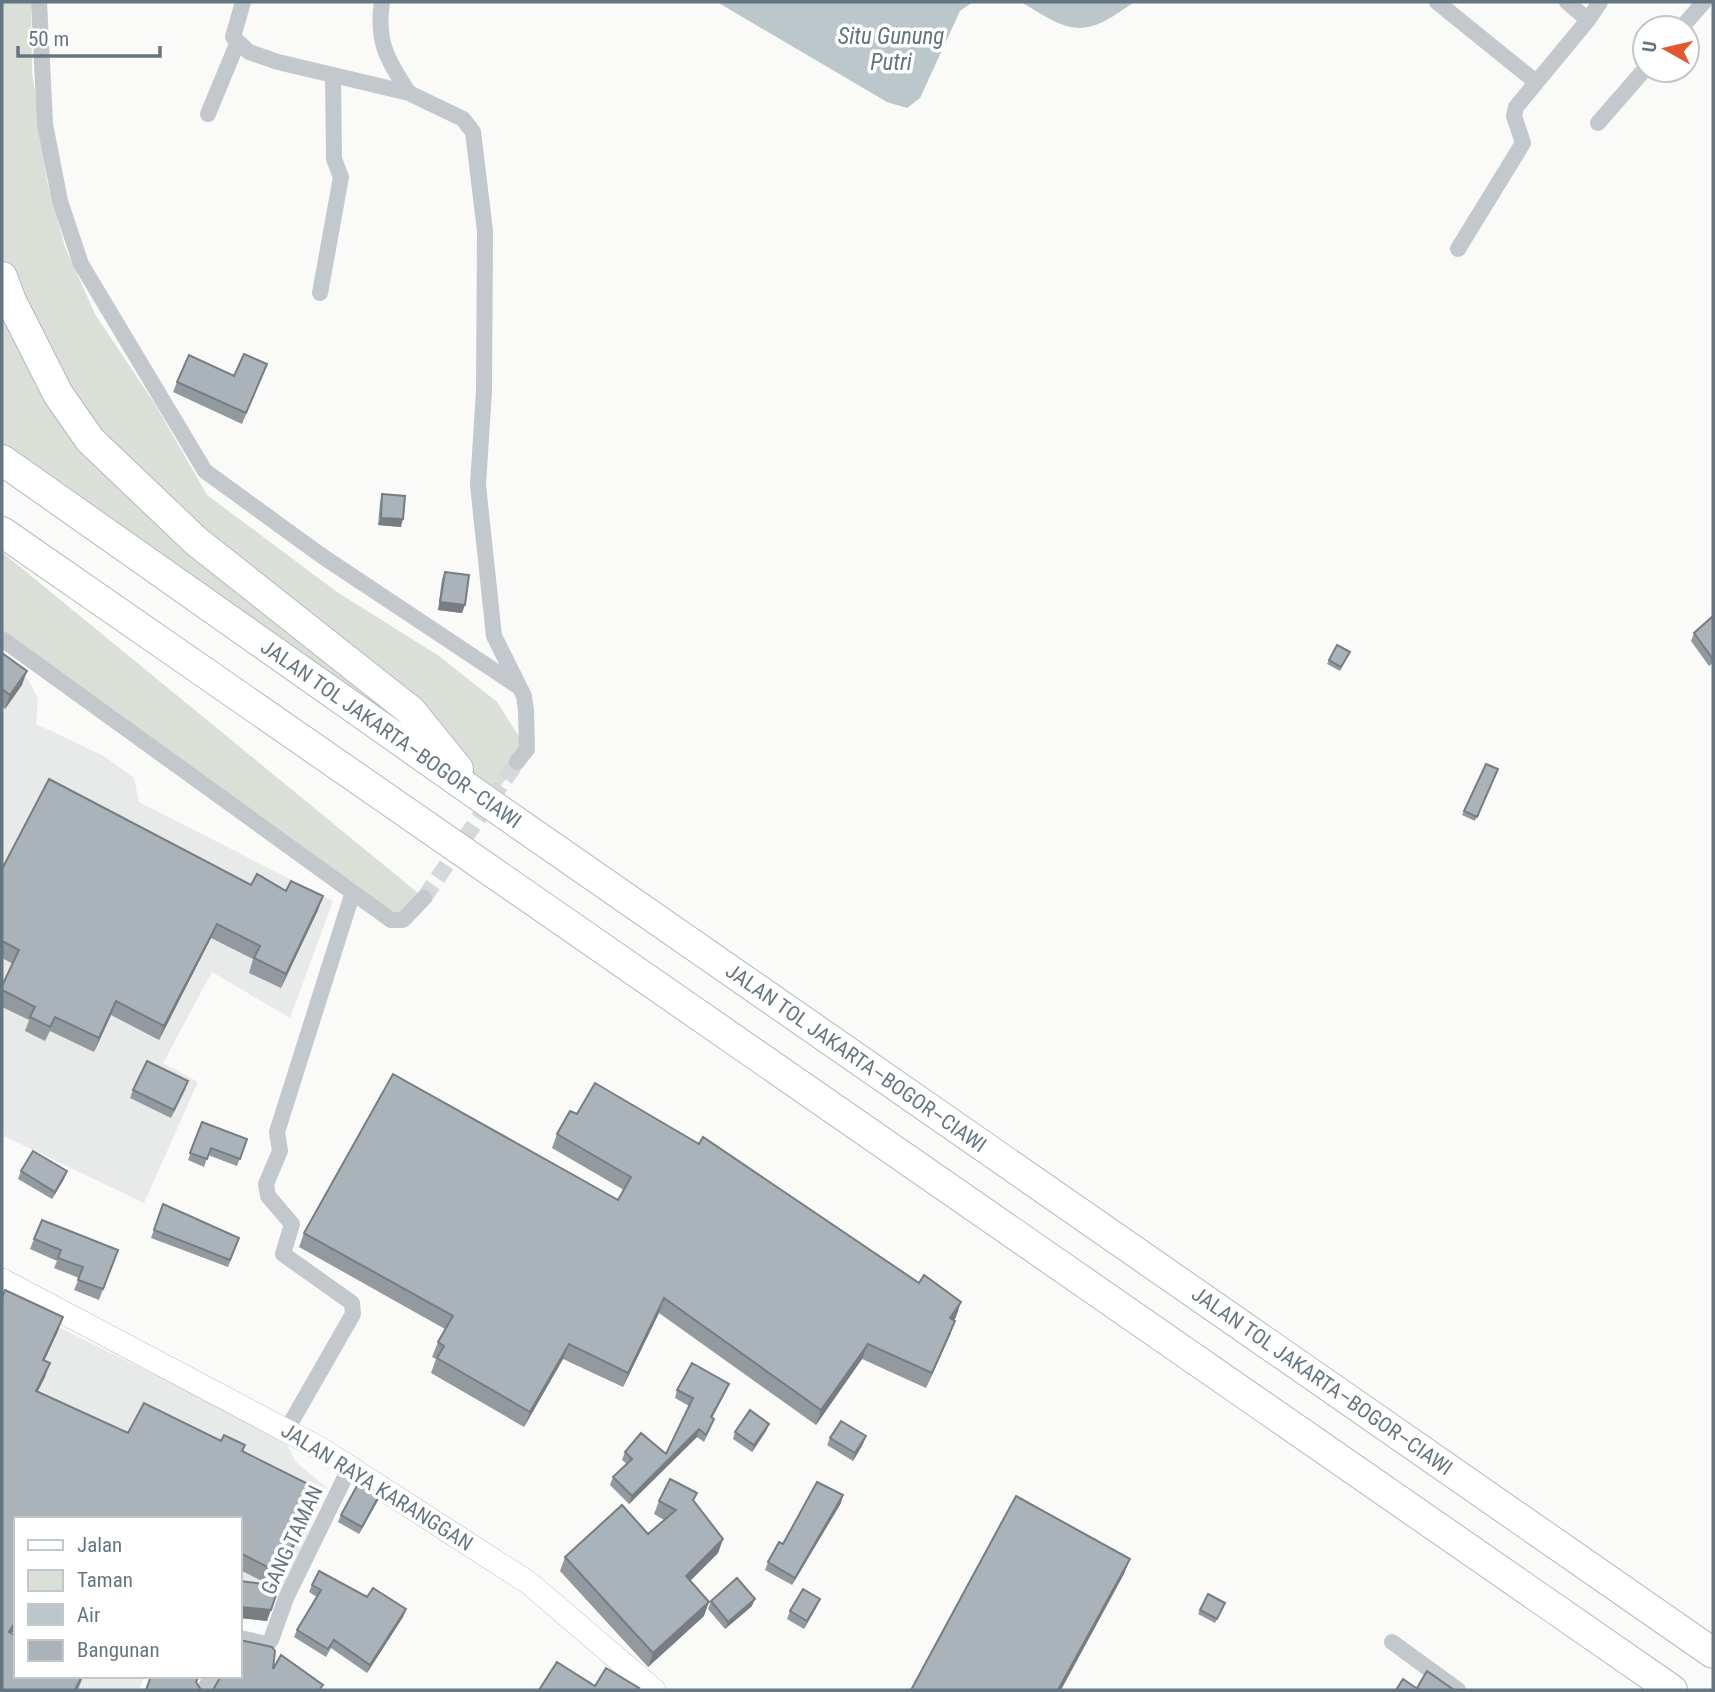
<svg xmlns="http://www.w3.org/2000/svg" width="1715" height="1692" viewBox="0 0 1715 1692" font-family="'Roboto Condensed',sans-serif">
  <style>
    .built { fill: #e8e9e9 }
    .green { fill: #dadfd7 }
    .water { fill: #bbc7cb }
    .lines { fill: none; stroke-linecap: round; stroke-linejoin: round }
    .street-tunnel { stroke: #d5d9db; stroke-width: 16; stroke-dasharray: 16 8; stroke-linecap: butt }
    .secondary-casing { stroke: #b3babf; stroke-width: 24 }
    .highway-casing { stroke: #b4b9bd; stroke-width: 32 }
    .street { stroke: #c3c8cc; stroke-width: 16 }
    .secondary { stroke: #fff; stroke-width: 23 }
    .highway { stroke: #fff; stroke-width: 30 }
    .wall { fill: #929a9f }
    .shaded-wall { fill: #777d82 }
    .building { fill: #aab3b9; stroke: #777d82; stroke-width: 2 }
    .labels { text-anchor: middle; stroke-width: 7; stroke-linejoin: round; paint-order: stroke }
    .street-label { font-size: 21px; fill: #657683; stroke: #fff }
    .water-label { font-size: 23px; font-style: italic; fill: #60757c; stroke: #fff }
  </style>
  <rect width="100%" height="100%" fill="#fafaf8"/>
  <path class="built" d="M2 658 28 679 38 699 36 724 104 756 134 778 139 802 333 901 290 1018 212 972 163 1063 198 1082 144 1203 2 1135Z
    M2 1299 244 1419 287 1445 296 1462 327 1488 283 1592 240 1588V1519H16V1676H144L139 1690H2Z"/>
  <path class="green" d="M2 2H31L32 71 47 181 65 247 96 316 155 404 207 495 337 592 439 656 497 702 527 749 489 803 2 460Z
    M2 552 424 898 403 920 2 639Z"/>
  <path class="water" d="M717 2H973L960 11 920 98 907 108 887 102Z
    M1021 2H1134C1083 39 1073 34 1021 2Z"/>
  <g class="lines">
    <path class="street-tunnel" d="M424 898 517 762"/>
    <g class="secondary-casing">
      <path id="secondary" d="M2 1280 321 1449 529 1583 654 1690"/>
    </g>
    <g class="highway-casing">
      <path id="highway" d="M2 277 11 301 58 394 90 440 196 541 411 711 458 769
        M2 460 489 803 1713 1653
        M2 532 1672 1690"/>
    </g>
    <path class="street" d="M39 2 45 124 60 201 81 264 205 471 322 556 516 685
      M243 2 233 37 249 52 278 62 409 93 463 119 473 132 485 231 484 391 478 485 494 636 524 696 526 711 527 749 517 762
      M382 2C376 41 387 60 409 93
      M1437 2 1536 82
      M1567 2 1588 20 1600 2
      M1681 28 1704 2
      M208 114 237 44
      M1598 123 1645 69
      M1458 249 1523 143 1514 116 1516 107 1588 20
      M320 293 341 177 334 159 333 77
      M2 639 391 920H403L424 898
      M286 1431 353 1314 352 1303 283 1254 292 1224 268 1196 266 1184 280 1151 277 1132 352 895
      M240 1638 267 1644 271 1640 286 1598 350 1467
      M1392 1642 1458 1690
      M204 1690 212 1676"/>
    <use href="#secondary" class="secondary"/>
    <use href="#highway" class="highway"/>
  </g>
  <path class="wall" d="M267 364 242 424 173 392 177 382 234 376Z
    M382 494 401 527 378 525 380 502Z
    M445 572 462 613 438 610 442 579Z
    M1713 616V663L1709 666 1691 641 1694 633Z
    M1350 652 1340 671 1327 664 1329 660Z
    M2 653 22 685 5 709 2 707Z
    M1486 764 1498 769 1475 821 1462 815Z
    M2 869 251 885 323 896 318 910 281 988 249 973 253 959 211 938 159 1040 111 1015 94 1052 50 1031 45 1041 25 1031 29 1020 2 1007V986L13 964 2 958Z
    M186 1088 171 1118 130 1098 133 1090Z
    M202 1122 247 1139 237 1166 208 1155 204 1167 188 1160Z
    M557 1134 956 1317 954 1320 950 1335 926 1388 862 1359 816 1425 659 1313 623 1387 563 1359 524 1427 431 1373 436 1359 432 1357 438 1342 445 1329 299 1247 304 1233 618 1200 624 1190 552 1148Z
    M21 1171H67L64 1179 52 1199 18 1179Z
    M163 1204 239 1238 228 1267 151 1238Z
    M34 1239 118 1250 99 1300 74 1290 79 1278 54 1268 57 1261 30 1249Z
    M2 1298 58 1331 44 1361 45 1377 37 1392 128 1433 221 1441 245 1445 243 1451 320 1490 315 1504 275 1585 267 1621 240 1618V1581L270 1585 240 1570V1519H16V1626L11 1634 83 1677 78 1690H2Z
    M677 1390 726 1391 712 1418 711 1427 704 1442 697 1437 629 1504 610 1485 613 1477 627 1464 622 1460 625 1452 666 1454 689 1406 675 1398Z
    M769 1424 766 1431 752 1452 733 1439 735 1432Z
    M830 1438 863 1444 853 1461 827 1445Z
    M380 1494 377 1502 359 1534 338 1522 341 1515Z
    M659 1501H694L723 1539 718 1553 690 1581 704 1616 648 1667 560 1571 565 1557 648 1534 664 1520 654 1514Z
    M841 1503 792 1585 765 1570 768 1562 783 1544Z
    M312 1585 367 1597 406 1609 403 1617 367 1673 331 1648 326 1657 294 1637 297 1630 317 1597 309 1592Z
    M711 1601 752 1606 725 1629 708 1609Z
    M817 1606 804 1629 787 1619 790 1611Z
    M1223 1607 1215 1623 1198 1614 1200 1610Z"/>
  <path class="shaded-wall" d="M381 518 403 519 401 527 378 525Z
    M440 602 465 605 462 613 438 610Z
    M27 671 22 685 5 709 10 695Z
    M323 896 318 910 281 988 286 974Z
    M217 924 211 938 159 1040 164 1026Z
    M116 1001 111 1015 94 1052 99 1038Z
    M67 1171 64 1179 52 1199 55 1192Z
    M664 1298 659 1313 623 1387 628 1373Z
    M961 1302 956 1317 945 1333 950 1318Z
    M63 1317 58 1331 38 1374 43 1360Z
    M955 1321 950 1335 926 1388 932 1373Z
    M569 1344 563 1359 524 1427 530 1412Z
    M868 1344 862 1359 816 1425 821 1410Z
    M50 1363 45 1377 31 1405 36 1391Z
    M729 1384 726 1391 708 1425 711 1417Z
    M769 1424 766 1431 752 1452 754 1445Z
    M699 1429 697 1437 629 1504 632 1496Z
    M866 1436 863 1444 853 1461 855 1453Z
    M320 1490 315 1504 274 1587 279 1573Z
    M380 1494 377 1502 359 1534 362 1527Z
    M843 1495 841 1503 792 1585 795 1578Z
    M723 1539 718 1553 681 1590 686 1576Z
    M1130 1559 1124 1574 1061 1690H1058Z
    M755 1599 752 1606 725 1629 728 1622Z
    M820 1599 817 1606 804 1629 807 1621Z
    M709 1602 704 1616 648 1667 653 1653Z
    M240 1607 271 1610 267 1621 240 1618Z
    M406 1609 403 1617 367 1673 370 1665Z
    M16 1621V1626L4 1647 9 1632Z"/>
  <path class="building" d="M244 354 267 364 246 413 177 382 189 355 234 376Z
    M382 494 405 496 403 519 381 518Z
    M445 572 469 575 465 605 440 602Z
    M1713 616V658H1712L1694 633Z
    M1337 645 1350 652 1341 667 1329 660Z
    M2 653 27 671 10 695 2 689Z
    M1486 764 1498 769 1477 817 1464 811Z
    M49 779 251 885 257 874 286 891 291 881 323 896 286 974 254 958 260 946 217 924 164 1026 116 1001 99 1038 55 1017 50 1027 30 1017 35 1007 2 990V986L19 950 2 941V869Z
    M147 1061 188 1081 174 1110 133 1090Z
    M393 1074 618 1200 631 1177 557 1134 570 1111 577 1114 595 1083 699 1144 703 1137 919 1283 924 1275 961 1302 950 1318 955 1321 932 1373 868 1344 821 1410 664 1298 628 1373 569 1344 530 1412 437 1358 444 1346 438 1342 453 1316 304 1233Z
    M202 1122 247 1139 240 1159 211 1148 207 1159 190 1153Z
    M33 1151 67 1171 55 1192 21 1171Z
    M163 1204 239 1238 230 1260 154 1230Z
    M42 1220 118 1250 103 1289 78 1280 83 1267 58 1258 61 1250 34 1239Z
    M5 1290 63 1317 43 1360 50 1363 36 1391 128 1433 144 1403 221 1441 224 1435 245 1445 242 1451 320 1490 279 1573 240 1553V1519H16V1621L9 1632 16 1636V1676H82L75 1690H2V1298Z
    M692 1363 729 1384 711 1417 714 1419 706 1435 699 1429 632 1496 613 1477 632 1459 625 1452 641 1433 666 1454 693 1398 677 1390Z
    M750 1410 769 1424 754 1445 735 1432Z
    M841 1421 866 1436 855 1453 830 1438Z
    M670 1479 697 1493 693 1500 723 1539 686 1576 709 1602 653 1653 565 1557 622 1505 648 1534 676 1510 659 1501Z
    M359 1482 380 1494 362 1527 341 1515Z
    M817 1482 843 1495 795 1578 768 1562 779 1542 783 1544Z
    M1016 1496 1130 1559 1058 1690H911Z
    M319 1571 367 1597 373 1588 406 1609 370 1665 334 1640 328 1649 297 1630 321 1590 312 1585Z
    M737 1578 755 1599 728 1622 711 1601Z
    M240 1581 279 1586 271 1610 240 1607Z
    M803 1589 820 1599 807 1621 790 1611Z
    M1208 1594 1225 1603 1217 1619 1200 1610Z
    M240 1640 272 1647 275 1651 273 1669 281 1655 323 1685 319 1690H213L221 1676H240Z
    M557 1662 595 1686 606 1668 639 1688 637 1690H539Z
    M1427 1671 1454 1690H1420L1417 1688Z
    M151 1676H199L196 1682 201 1690H146Z
    M1403 1679 1419 1690H1396Z"/>
  <g class="labels">
    <g class="street-label">
      <text transform="translate(391 734) rotate(35)" y="7">JALAN TOL JAKARTA–BOGOR–CIAWI</text>
      <text transform="translate(856 1058) rotate(35)" y="7">JALAN TOL JAKARTA–BOGOR–CIAWI</text>
      <text transform="translate(1322 1381) rotate(35)" y="7">JALAN TOL JAKARTA–BOGOR–CIAWI</text>
      <text transform="translate(377 1487) rotate(32)" y="7">JALAN RAYA KARANGGAN</text>
      <text transform="translate(292 1540) rotate(-65)" y="7">GANG TAMAN</text>
    </g>
    <g class="water-label">
      <text x="891" y="44">Situ Gunung<tspan x="891" dy="26">Putri</tspan></text>
    </g>
  </g>
  <rect width="1715" height="1692" fill="none" stroke="#657683" stroke-width="7"/>
  <rect x="14" y="1517" width="228" height="161" fill="#ffffff" stroke="#c1c8cd" stroke-width="2"/>
  <rect x="28" y="1540" width="35" height="10" fill="#ffffff" stroke="#c1c8cd" stroke-width="2"/>
  <text x="77" y="1552" font-size="21" fill="#657683">Jalan</text>
  <rect x="28" y="1570" width="35" height="21" fill="#dadfd7" stroke="#c1c8cd" stroke-width="2"/>
  <text x="77" y="1587" font-size="21" fill="#657683">Taman</text>
  <rect x="28" y="1604" width="35" height="21" fill="#bbc7cb" stroke="#c1c8cd" stroke-width="2"/>
  <text x="77" y="1622" font-size="21" fill="#657683">Air</text>
  <rect x="28" y="1640" width="35" height="21" fill="#aab3b9" stroke="#c1c8cd" stroke-width="2"/>
  <text x="77" y="1657" font-size="21" fill="#657683">Bangunan</text>
  <g transform="translate(1666 49) rotate(278)"><circle r="33" fill="#ffffff" stroke="#c1c8cd" stroke-width="2"/>
  <path d="M0-5L12 26L0 18L-12 26Z" fill="#e4572e"/>
  <text y="-10" font-size="19" font-weight="bold" text-anchor="middle" fill="#657683">U</text>
  </g>
  <path d="M18 46v10h142v-10" fill="none" stroke="#657683" stroke-width="3.5"/>
  <text x="28" y="46" font-size="21" fill="#657683" stroke="#ffffff" stroke-width="5" paint-order="stroke">50 m</text>
</svg>
